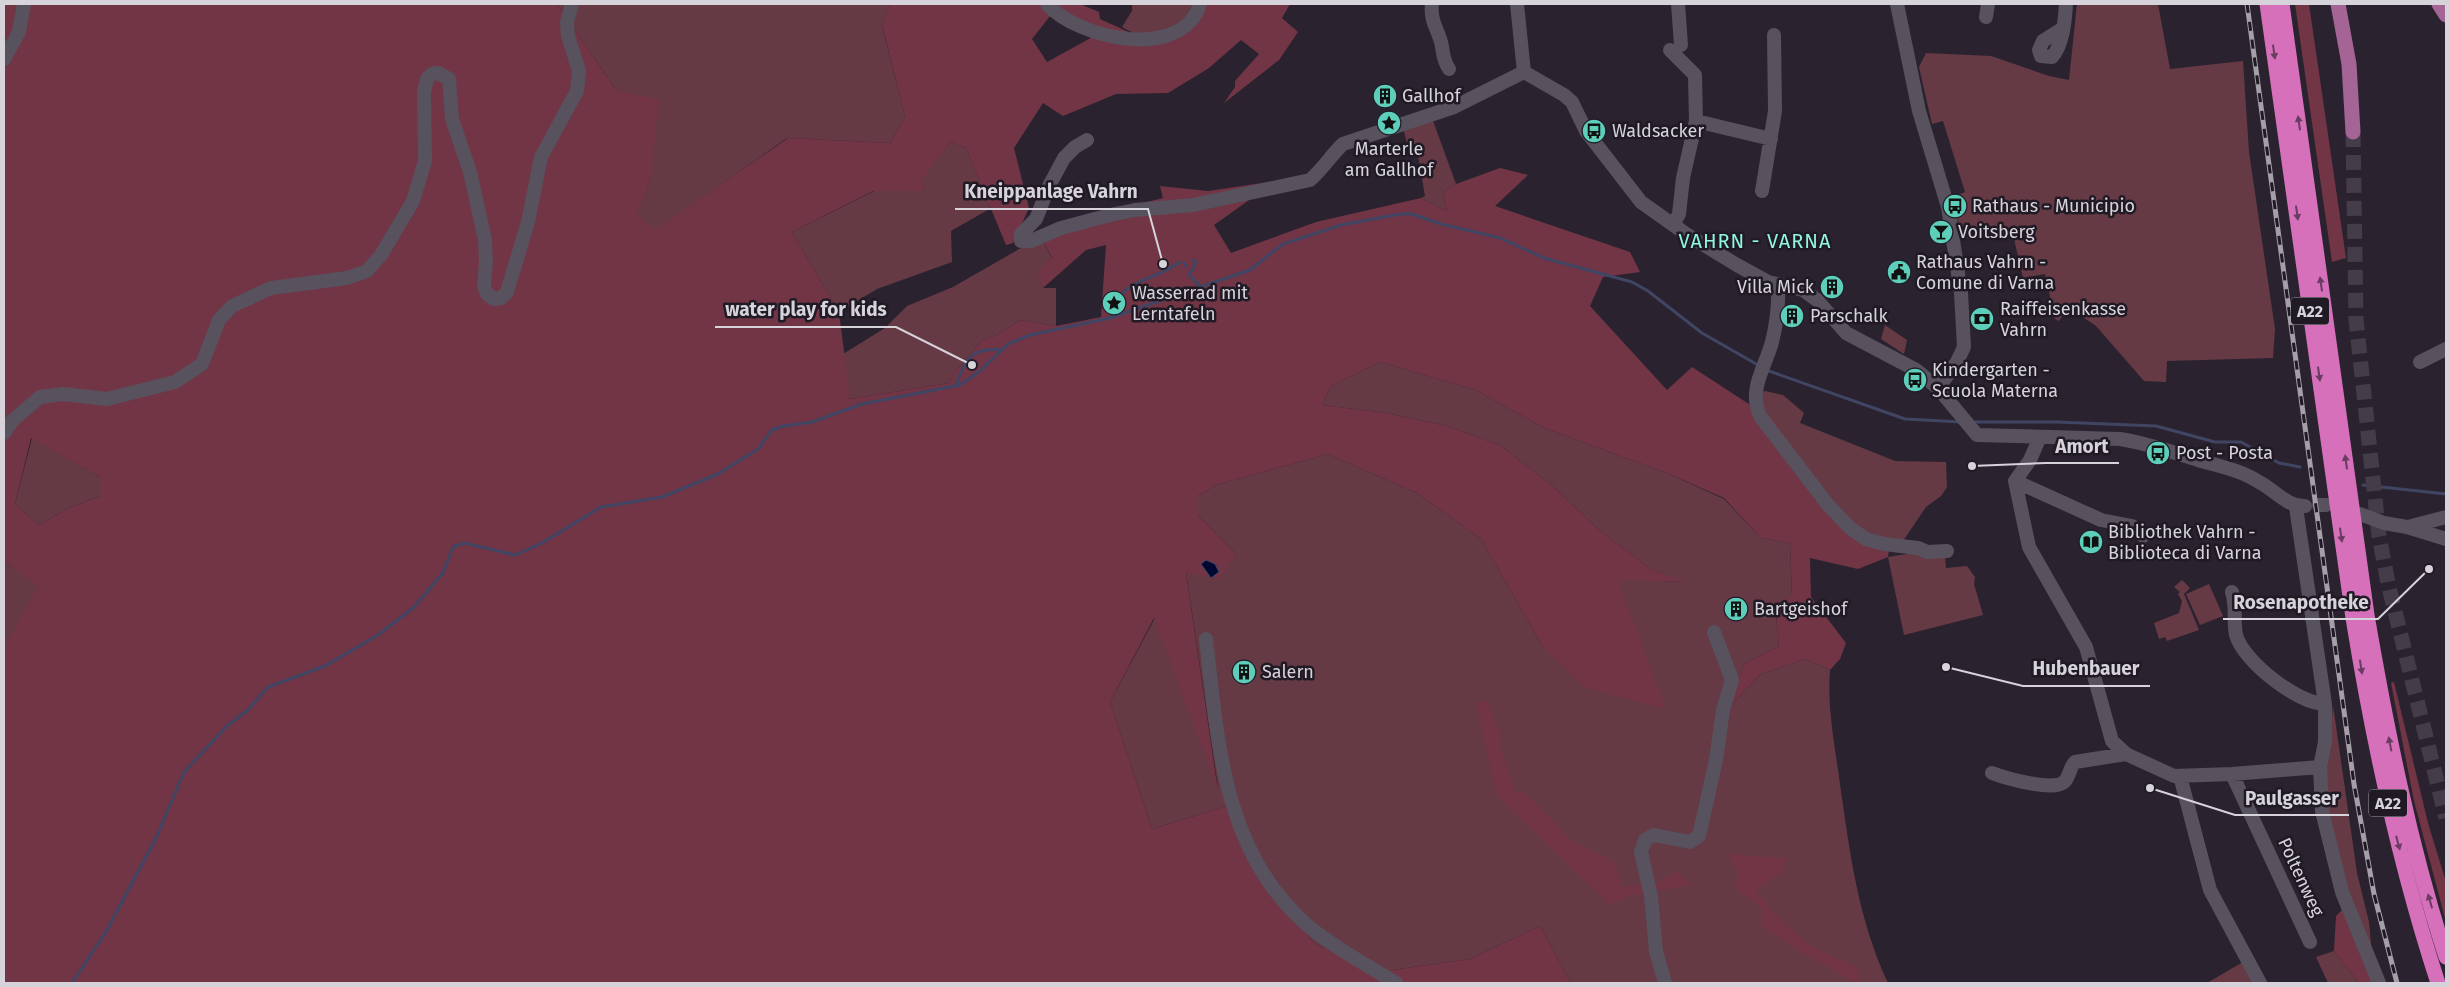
<svg xmlns="http://www.w3.org/2000/svg" width="2450" height="987" viewBox="0 0 2450 987" font-family="'Fira Sans',sans-serif">
  <style>
    .green { fill: #653a45 }
    .forest { fill: #713546; fill-rule: evenodd }
    .water { fill: #000831; stroke: #404564 }
    .lines { fill: none; stroke-linecap: round; stroke-linejoin: round }
    .stream { stroke: #404564; stroke-width: 3 }
    .major-tunnel { stroke: #443d49; stroke-width: 15; stroke-dasharray: 15 8; stroke-linecap: butt }
    .minor { stroke: #58515e; stroke-width: 14 }
    .major { stroke: #a46496; stroke-width: 15 }
    .highway { stroke: #d670bb; stroke-width: 15 }
    .rail-casing { stroke: #a49fa8; stroke-width: 5 }
    .rail { stroke: #201a25; stroke-width: 3; stroke-dasharray: 9; stroke-linecap: butt }
    .oneway { fill: #693c61 }
    .labels { text-anchor: middle; stroke-width: 5; stroke-linejoin: round; paint-order: stroke }
    .shield { fill: #201a25; stroke: #a09ca4; stroke-width: 1 }
    .shield-label { font-size: 16px; font-weight: bold; fill: #d7d3db }
    .poi-label { font-size: 18px; fill: #d7d3db; stroke: #201a25; text-anchor: start }
    .street-label { font-size: 18px; fill: #d7d3db; stroke: #201a25 }
    .quarter-label { font-size: 20px; letter-spacing: 1px; fill: #91f6e1; stroke: #201a25 }
    .leader { fill: none; stroke: #d7d3db; stroke-width: 2 }
    .callout-dot { fill: #d7d3db; stroke: #201a25; stroke-width: 2 }
    .callout-label { font-size: 19px; text-anchor: middle; font-weight: bold; fill: #d7d3db; stroke: #201a25; stroke-width: 5; stroke-linejoin: round; paint-order: stroke }
  </style>
  <rect width="100%" height="100%" fill="#2a232f"/>
  <path class="green" d="M557 4H890L882 26 905 117 890 143 787 138 655 231 636 214 651 177 617 91Z
    M1132 4H1200L1189 24 1144 39 1122 27 1132 11Z
    M2077 4H2158L2170 69 2243 61 2249 152 2275 329 2273 358 2167 361 2166 382 2144 381 2096 326 2068 307 2059 321 2055 319 2045 274 2023 278 2012 230 1961 239 1953 197 1965 192 1943 121 1932 124 1919 67 1926 53 1991 56 2049 76 2069 80Z
    M1432 118 1456 184 1443 192 1447 211 1421 198 1425 196 1417 150 1408 148 1404 131Z
    M950 142 966 148 991 208 951 231 952 262 877 289 839 312 792 232 874 191H923L921 180Z
    M1042 240 1052 258 1043 288H1056V326L1020 320 997 335 982 340 955 372 949 383 850 399 843 354 885 328 907 306 953 287 1021 248Z
    M1885 325 1907 340 1904 354 1881 339Z
    M1380 362 1476 390 1542 427 1669 474 1724 499 1761 538 1790 543 1792 596 1775 606 1779 646 1744 664 1732 704 1761 674 1806 659 1830 670C1827 709 1835 746 1840 784 1850 854 1858 919 1888 983H1571L1540 926 1470 959 1385 971 1315 944 1246 857 1227 806 1152 829 1110 702 1155 618 1218 787 1186 572 1236 554 1198 515V496L1216 485 1328 454 1417 493 1481 539 1543 647 1618 579 1685 582 1652 570 1599 530 1554 487 1500 445 1447 426 1386 413 1322 405 1331 386Z
    M1765 391 1783 395 1804 413 1800 423 1895 461 1946 462 1947 487 1941 496 1926 507 1903 541 1857 537 1760 411 1759 393Z
    M32 438 101 478V496L71 507 39 525 15 504Z
    M1919 552 1945 556 1946 568 1967 566 1975 577 1974 584 1983 615 1904 635 1888 557Z
    M4 560 39 585 4 649Z
    M2182 580 2190 588 2184 594 2199 630 2167 641 2165 637 2159 639 2154 623 2179 613 2182 601 2178 594 2180 592 2174 587Z
    M2209 584 2223 616 2200 625 2186 594Z
    M2333 705 2357 873 2369 922 2374 975 2342 910 2320 767 2330 741Z
    M2334 951 2359 983H2328L2316 957Z
    M2248 959 2260 983H2207Z"/>
  <path class="forest" d="M4 4H557L617 91 659 99 651 177 637 214 655 230 788 138 890 143 905 117 882 25 890 4H1080L1099 12 1100 19 1144 39H1160L1200 4H1290L1282 18 1298 32 1279 60 1224 103 1235 87V81L1259 54 1241 40 1209 68 1168 93 1116 94 1063 116 1043 103 1014 148 1029 208 1013 243 1006 245 966 148 950 142 922 180 923 191H873L792 232 839 312 850 399 949 383 955 372 982 340 997 335 1020 320 1056 326 1101 317 1106 245 1086 250 1043 288 1037 273 1052 257 1042 240 1091 216 1163 198 1160 186 1208 191 1276 181 1214 225 1231 253 1316 222 1421 198 1447 211 1443 192 1456 184 1500 168 1528 175 1495 206 1630 252 1640 272 1603 277 1590 306 1667 390 1692 367 1775 421 1802 466 1857 537 1890 541 1888 557 1858 569 1810 558 1811 597 1846 643 1840 659 1830 670 1806 659 1761 674 1731 705 1744 664 1779 646 1775 605 1792 596 1790 543 1761 538 1724 498 1669 474 1542 427 1476 390 1380 362 1331 386 1322 405 1386 413 1447 426 1500 445 1554 487 1599 530 1652 570 1688 582 1618 580 1666 709 1584 687 1543 647 1481 539 1417 493 1328 454 1216 485 1198 496V515L1236 554 1220 578 1186 573 1218 791 1154 618 1110 702 1152 829 1227 806 1246 857 1315 944 1385 971 1470 959 1540 926 1571 983H4V647L38 586 4 560ZM1054 11 1098 34 1047 62 1032 39ZM31 438 101 478V496L71 507 39 525 15 504Z
    M2295 4H2309L2346 258 2332 262Z
    M2394 682 2428 823 2446 882V922L2414 801 2391 683Z
    M1487 700 1499 730 1500 746 1515 792 1524 791 1571 840 1614 861 1623 887 1656 884 1677 871 1692 885 1628 896 1610 905 1497 796 1476 703Z
    M1727 854 1786 858 1784 871 1756 890 1774 913 1809 945 1858 968 1859 983H1855L1806 955 1762 926V907L1739 892 1736 883 1738 873Z
    M2342 910 2377 983H2359L2334 951 2336 916Z"/>
  <path class="water" d="M1206 560 1215 564 1219 572 1211 578 1201 564Z"/>
  <g class="lines">
    <path class="stream" d="M1193 260 1196 262 1189 275 1200 286
      M1184 263 1186 266
      M1110 318C1121 276 1150 284 1180 262
      M1766 370 1905 419 1961 422
      M956 386C964 359 972 347 1001 350
      M1972 422H2057L2156 426 2215 442H2241L2279 463 2300 467
      M2363 485 2446 494
      M72 983 107 930 156 838 184 772 227 726 249 709 268 687 325 666 378 635 413 608 443 573 453 547 464 543 515 555 542 543 601 507 662 497 718 474 758 449 772 430 783 426 812 422 862 404 960 385 980 371 1008 344 1030 335 1110 318 1250 270 1283 244 1341 225 1400 214H1412L1441 224 1500 238 1544 258 1632 282 1648 291 1702 333 1758 365"/>
    <path class="major-tunnel" d="M2353 132 2356 319 2379 536 2388 583 2446 818"/>
    <path class="minor" d="M1047 4C1078 39 1182 62 1200 4
      M1432 4C1430 20 1437 28 1441 42 1444 54 1442 58 1449 69
      M1517 4 1524 72
      M1678 4 1681 45
      M1897 4 1919 111 1948 207 1961 293 1964 347 1957 362 1938 388
      M1986 17 1988 4
      M2062 29 2043 41 2039 50 2041 56 2052 57C2063 45 2065 20 2066 4
      M1670 50 1695 75 1696 121 1771 139
      M4 59 19 32 24 4
      M1524 72 1564 95 1572 102 1586 131 1641 202 1686 234 1737 265 1768 282 1803 290 1817 300 1846 333 1916 370 1938 388 1977 435 2120 439C2146 443 2172 452 2198 460 2219 466 2241 470 2259 482 2275 490 2287 507 2305 506
      M1087 140 1075 147 1064 158 1049 186 1036 219 1021 234V241H1031L1061 228 1110 215 1135 210 1193 205 1310 180C1323 169 1331 155 1343 144L1454 107 1524 72
      M1762 191 1775 111 1774 35
      M1673 225 1679 214 1683 178 1696 121
      M1778 284C1779 304 1777 322 1772 342 1765 368 1748 389 1760 416L1828 505 1850 528 1866 539 1884 544 1918 548 1927 552 1947 551
      M2420 362 2446 349
      M4 433 12 421 40 397 63 394 107 399 175 382 202 364 219 320 232 306 271 288 347 278 367 271 381 255 413 201 425 161 424 92 427 79 432 74 438 73 449 79 452 119 470 172 485 240 486 262 484 286 487 294 494 299 501 298 507 292 528 222 541 157 577 91 579 71 568 36 567 22 572 4
      M2015 481 2029 547 2086 647 2112 741 2126 754 2174 776 2232 774 2320 767
      M2015 481 2101 520 2132 526 2143 536
      M2015 481 2030 460 2040 437
      M2319 505H2326
      M2296 507 2325 704V742L2320 767 2322 811 2342 892 2379 983
      M2360 514 2384 523 2407 527 2446 539
      M2408 527 2446 517
      M2232 592C2237 607 2233 620 2236 635 2243 661 2298 704 2325 704
      M1206 639C1218 742 1223 852 1307 925 1333 947 1367 965 1396 983
      M1992 773C2005 778 2054 792 2064 782 2070 777 2069 768 2075 762L2126 754
      M2232 774 2310 942
      M2180 776 2210 890 2260 983
      M1665 983 1656 951 1651 896 1641 852 1645 840 1654 835 1690 842 1699 836 1716 760 1723 710 1732 680 1714 632"/>
    <path class="major" d="M2338 4 2349 64 2353 132
      M2439 4 2446 15"/>
    <path class="highway" d="M2267 4 2353 618C2373 742 2399 864 2438 983
      M2282 4 2367 615C2387 731 2410 845 2446 957"/>
    <g class="rail-casing">
      <path id="rail" d="M2247 4 2354 784 2374 894 2397 983"/>
    </g>
    <use href="#rail" class="rail"/>
  </g>
  <defs><path id="oneway-solid" d="M-6-.8H1V-3.2L6.5 0L1 3.2V.8H-6Z" transform="scale(1.25)"/></defs>
  <g class="oneway">
    <use href="#oneway-solid" transform="translate(2274 52) rotate(82)"/>
    <use href="#oneway-solid" transform="translate(2299 123) rotate(-98)"/>
    <use href="#oneway-solid" transform="translate(2297 213) rotate(82)"/>
    <use href="#oneway-solid" transform="translate(2321 284) rotate(-98)"/>
    <use href="#oneway-solid" transform="translate(2319 374) rotate(82)"/>
    <use href="#oneway-solid" transform="translate(2346 462) rotate(-98)"/>
    <use href="#oneway-solid" transform="translate(2341 535) rotate(82)"/>
    <use href="#oneway-solid" transform="translate(2361 667) rotate(81)"/>
    <use href="#oneway-solid" transform="translate(2390 744) rotate(-101)"/>
    <use href="#oneway-solid" transform="translate(2398 843) rotate(75)"/>
    <use href="#oneway-solid" transform="translate(2430 901) rotate(-106)"/>
  </g>
  <defs>
    <g id="building-disc" transform="scale(1.25)"><circle r="9.5" fill="#5dceb9" stroke="#201a25"/><path d="M-4-6H4V6H1V3H-1V6H-4ZM-2.5-4.3h1.7v1.8h-1.7ZM.8-4.3h1.7v1.8H.8ZM-2.5-1h1.7V.8h-1.7ZM.8-1h1.7V.8H.8Z" fill="#111"/></g>
    <g id="sight-disc" transform="scale(1.25)"><circle r="9.5" fill="#5dceb9" stroke="#201a25"/><path d="M0-6L1.8-2.2L6-1.7L2.9 1.2L3.7 5.4L0 3.3L-3.7 5.4L-2.9 1.2L-6-1.7L-1.8-2.2Z" fill="#111"/></g>
    <g id="bus-disc" transform="scale(1.25)"><circle r="9.5" fill="#5dceb9" stroke="#201a25"/><path d="M-5-6H5V4H4V6H2V4H-2V6H-4V4H-5ZM-3.5-4V0h7V-4ZM-3.5 1.2v1.5H-2V1.2ZM2 1.2v1.5H3.5V1.2Z" fill="#111"/></g>
    <g id="bar-disc" transform="scale(1.25)"><circle r="9.5" fill="#5dceb9" stroke="#201a25"/><path d="M-6-5H6L.8 .8V4.5H3.5V6h-7V4.5H-.8V.8Z" fill="#111"/></g>
    <g id="civic-disc" transform="scale(1.25)"><circle r="9.5" fill="#5dceb9" stroke="#201a25"/><path d="M-.6-6.5H3V-4.5H.6V-3L4-1V1h2V6H-6V1h2V-1L-.6-3ZM-1.2 2.5V6h2.4V2.5Z" fill="#111"/></g>
    <g id="bank-disc" transform="scale(1.25)"><circle r="9.5" fill="#5dceb9" stroke="#201a25"/><path d="M-6-4H6V4H-6ZM0-2.3a2.3 2.3 0 1 0 0 4.6a2.3 2.3 0 1 0 0-4.6Z" fill="#111"/></g>
    <g id="library-disc" transform="scale(1.25)"><circle r="9.5" fill="#5dceb9" stroke="#201a25"/><path d="M-6-4Q-3-5.5-.7-3.5V5Q-3 3-6 4ZM6-4Q3-5.5 .7-3.5V5Q3 3 6 4Z" fill="#111"/></g>
  </defs>
  <g fill-rule="evenodd">
    <use href="#building-disc" x="1385" y="96"/>
    <use href="#sight-disc" x="1389" y="123"/>
    <use href="#bus-disc" x="1594" y="131"/>
    <use href="#bus-disc" x="1955" y="206"/>
    <use href="#bar-disc" x="1941" y="232"/>
    <use href="#civic-disc" x="1899" y="272"/>
    <use href="#building-disc" x="1832" y="287"/>
    <use href="#sight-disc" x="1114" y="303"/>
    <use href="#building-disc" x="1792" y="316"/>
    <use href="#bank-disc" x="1982" y="319"/>
    <use href="#bus-disc" x="1915" y="380"/>
    <use href="#bus-disc" x="2158" y="453"/>
    <use href="#library-disc" x="2091" y="542"/>
    <use href="#building-disc" x="1736" y="609"/>
    <use href="#building-disc" x="1244" y="672"/>
  </g>
  <g class="labels">
    <g class="shield">
      <rect x="2291" y="297.5" width="38" height="27" rx="4"/>
      <rect x="2369" y="789.5" width="38" height="27" rx="4"/>
    </g>
    <g class="shield-label">
      <text x="2310" y="317">A22</text>
      <text x="2388" y="809">A22</text>
    </g>
    <g class="poi-label">
      <text x="1402" y="102">Gallhof</text>
      <text x="1612" y="137">Waldsacker</text>
      <text x="1389" y="155" text-anchor="middle">Marterle<tspan x="1389" dy="21">am Gallhof</tspan></text>
      <text x="1972" y="212">Rathaus - Municipio</text>
      <text x="1958" y="238">Voitsberg</text>
      <text x="1916" y="268">Rathaus Vahrn -<tspan x="1916" dy="21">Comune di Varna</tspan></text>
      <text x="1814" y="293" text-anchor="end">Villa Mick</text>
      <text x="1132" y="299">Wasserrad mit<tspan x="1132" dy="21">Lerntafeln</tspan></text>
      <text x="2000" y="315">Raiffeisenkasse<tspan x="2000" dy="21">Vahrn</tspan></text>
      <text x="1810" y="322">Parschalk</text>
      <text x="1932" y="376">Kindergarten -<tspan x="1932" dy="21">Scuola Materna</tspan></text>
      <text x="2176" y="459">Post - Posta</text>
      <text x="2108" y="538">Bibliothek Vahrn -<tspan x="2108" dy="21">Biblioteca di Varna</tspan></text>
      <text x="1754" y="615">Bartgeishof</text>
      <text x="1262" y="678">Salern</text>
    </g>
    <g class="street-label">
      <text transform="translate(2301 877) rotate(65)" y="6">Poltenweg</text>
    </g>
    <g class="quarter-label">
      <text x="1755" y="248">VAHRN - VARNA</text>
    </g>
  </g>
  <path class="leader" d="M1163 264L1148 209H955M972 365L896 327H715M1972 466L2046 463H2119M2429 569L2378 619H2223M1946 667L2023 686H2150M2150 788L2235 815H2349"/>
  <g class="callout-dot">
    <circle cx="1163" cy="264" r="5"/>
    <circle cx="972" cy="365" r="5"/>
    <circle cx="1972" cy="466" r="5"/>
    <circle cx="2429" cy="569" r="5"/>
    <circle cx="1946" cy="667" r="5"/>
    <circle cx="2150" cy="788" r="5"/>
  </g>
  <g class="callout-label">
    <text x="1051" y="198">Kneippanlage Vahrn</text>
    <text x="806" y="316">water play for kids</text>
    <text x="2082" y="453">Amort</text>
    <text x="2301" y="609">Rosenapotheke</text>
    <text x="2086" y="675">Hubenbauer</text>
    <text x="2292" y="805">Paulgasser</text>
  </g>
  <rect width="2450" height="987" fill="none" stroke="#d7d3db" stroke-width="10"/>
</svg>
